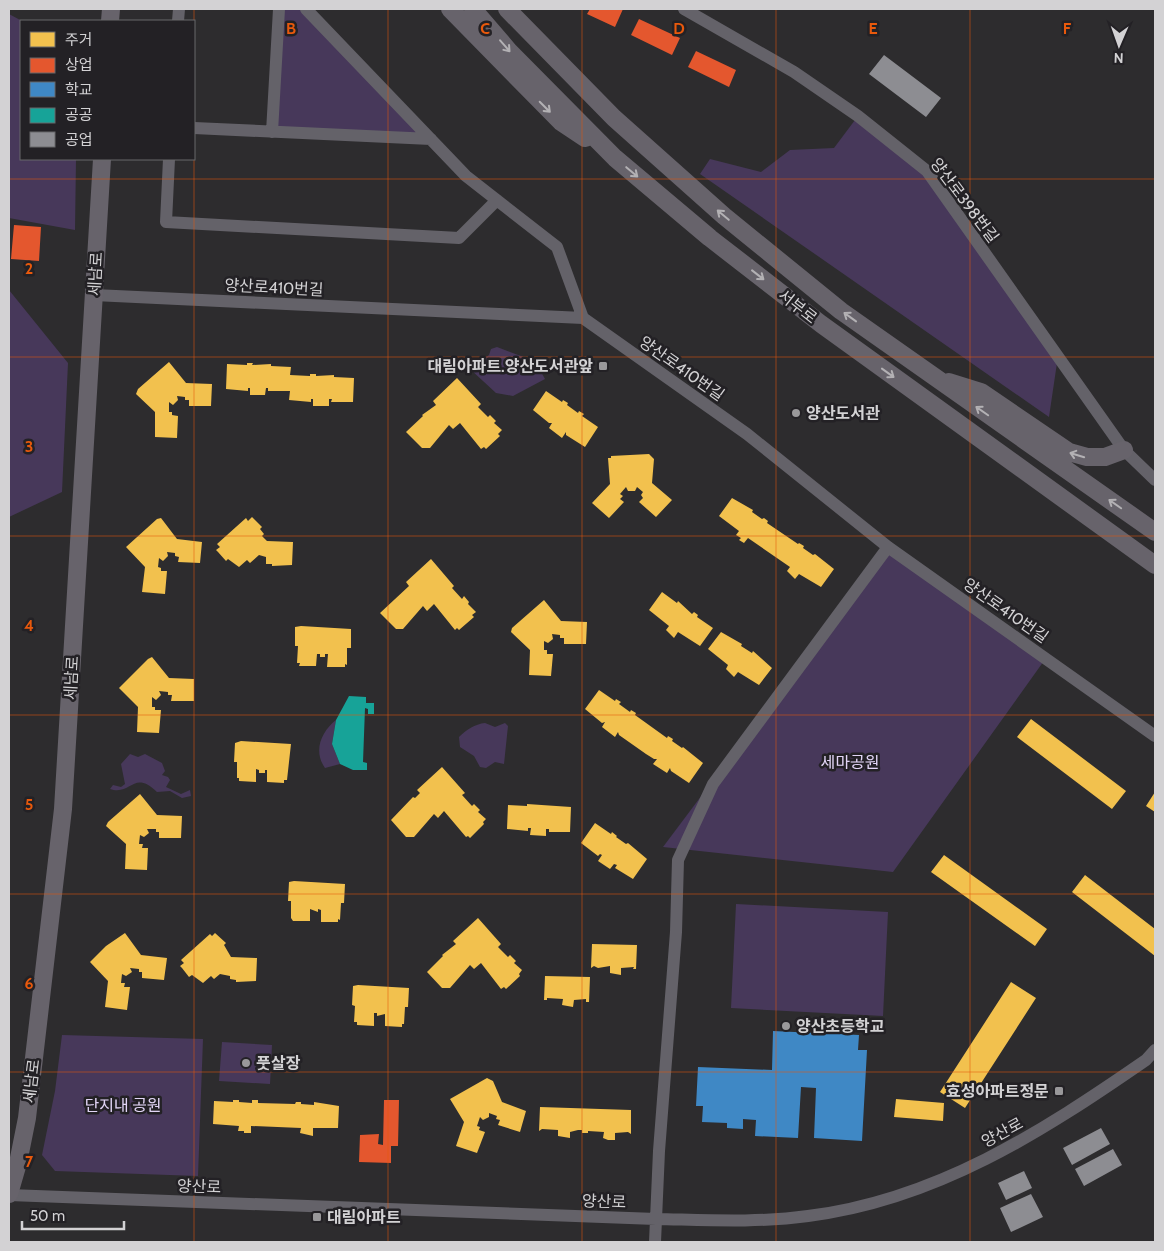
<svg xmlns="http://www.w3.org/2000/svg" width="1164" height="1251" viewBox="0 0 1164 1251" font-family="Cabin,'Noto Sans KR',sans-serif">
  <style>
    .green { fill: #47385a }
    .homes { fill: #f2c14e }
    .shops { fill: #e4572e }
    .schools { fill: #3f88c5 }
    .public { fill: #17a398 }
    .industry { fill: #8d8d92 }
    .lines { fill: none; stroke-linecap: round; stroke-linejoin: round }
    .street { stroke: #646269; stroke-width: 12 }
    .secondary { stroke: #67636b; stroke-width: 18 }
    .oneway { stroke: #b3b1b4 }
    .grid { fill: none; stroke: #e8590c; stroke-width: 1; stroke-opacity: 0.55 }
    .poi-dot { fill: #99989a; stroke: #232125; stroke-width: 2 }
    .labels { text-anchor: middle; stroke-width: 5; stroke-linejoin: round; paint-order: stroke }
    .street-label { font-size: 16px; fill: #d3d2d4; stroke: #232125 }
    .poi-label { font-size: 16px; font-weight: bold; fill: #d3d2d4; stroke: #232125; text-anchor: start }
    .park-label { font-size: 16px; fill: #e2d5f6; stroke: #232125 }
    .grid-label { font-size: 16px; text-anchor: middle; font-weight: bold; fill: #e8590c; stroke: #232125; stroke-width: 5; stroke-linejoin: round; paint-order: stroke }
  </style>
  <rect width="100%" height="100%" fill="#2d2c2e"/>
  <path class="green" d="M279 9H306L431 139 272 132Z
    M9 14 22 21 21 159H76L75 230 9 218Z
    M858 116 927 171 1058 356 1049 417 700 174 710 159 761 172 790 150 834 148Z
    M9 290 68 363 62 492 9 517Z
    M497 347 529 359 540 370 545 379 513 396 496 393 470 369 489 355 491 349Z
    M888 547 1046 658 893 872 663 847Z
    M336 720 332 744 340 764 325 768C313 751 321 732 336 720Z
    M485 723 495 727 505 723 508 726 504 764 495 762 486 768 480 767 474 756 460 747 459 737C466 730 475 724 485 723Z
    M130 754 138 757 145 754 162 763 165 771 162 775 168 777 170 780 166 787 181 794 190 790 191 796 182 798 170 791 157 792C133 769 132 796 110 789L113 785 121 787 125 784 121 764Z
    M736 904 888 912 883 1016 731 1008Z
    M62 1035 203 1039 198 1176 55 1171 42 1155 55 1091Z
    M222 1042 272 1045 270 1084 219 1081Z"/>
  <path class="homes" d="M169 362 186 383 212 384 211 406H189V400H185V397L177 396 178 400 173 405 169 402V412H172V415L178 416 177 438 155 437V412L136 394 138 389Z
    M247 363H253L252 365 271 364V366L291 367 290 375 310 376V374H316V376L334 375V377L354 378 353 402H331L332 399H329V406H313V399H311V402L289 400 290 391H268V388H266L265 395H250V388H248V391L226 389 227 364 247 365Z
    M457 378 481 404 478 407 488 417 490 415 496 421 494 423 502 430 498 434 500 436 486 449 484 447 481 449 460 423 453 429 449 425 430 448H422L406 432 423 416 422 415 436 405 433 401Z
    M546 391 562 402 563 400 568 403 567 405 578 413 579 411 584 414 582 416 598 427 585 447 566 435V432L562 438 549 428 552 423H549L533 410Z
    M649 454 654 459 652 483 672 500 656 517 639 502 643 498 641 495 643 492 637 487 635 491H628L626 487 620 494 623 496 620 499 624 502 609 518 592 503 610 484 608 458H611V456Z
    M732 498 753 510 752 512 762 519 764 518 768 521 767 523 798 544 799 543 804 546 803 548 813 555 815 554 834 569 821 587 799 574 795 579 787 571 790 567 748 538 744 543 739 540 741 538 736 535 739 531 719 516Z
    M252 517 262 527 260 529 264 534 262 536 267 541 293 542 292 565 272 566V564H266V557L259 555 250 563 247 560 239 567 228 559 226 561 218 552 216 550 220 547 217 544 246 518 248 521Z
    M161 518 177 539 202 542 200 563 178 562 179 557 175 556V553L167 552 168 556 163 561 159 558 158 567 161 568V571H167L165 594 142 592 145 567 126 547 157 519Z
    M431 559 454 586 452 588 462 599 464 596 469 602 468 604 476 612 472 615 474 617 459 630 457 628 455 630 434 604 427 611 423 606 403 629H396L380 613 409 586 406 582Z
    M662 592 677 603 678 601 692 614 694 612 698 615 697 617 713 628 700 646 678 632 674 638 666 630 669 626 649 610Z
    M544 600 561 621 587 622 586 644H564V638H560V635L552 634 553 639 548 643 544 641V650H547V654H553L551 676 529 675 530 650 511 632 512 628Z
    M301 626 351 629V648H347V665L345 664V667H327L328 654H325V657H320V654H317L316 666H299L300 663H297L298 646H295V627Z
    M721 632 742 644 741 646 752 653 753 651 772 668 759 685 738 672 734 677 726 669 728 665 708 649Z
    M152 657 169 678 194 679V701H171L172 695H168V692L159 691 161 695 156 700 152 697V707H155V710H161L159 733 137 732 138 707 119 688 148 659Z
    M599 690 615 701 616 699 621 702 619 704 630 712 631 710 636 713 635 715 667 738 668 736 673 739 672 741 682 748 683 747 703 763 689 783 671 771 670 768 667 773 653 764 657 759H654L646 754 619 735 618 732 615 737 602 727 605 722 602 723 585 709Z
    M1031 719 1126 791 1112 809 1017 737Z
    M241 741 291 744 287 780H284V783L267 782V770H265V773H259V770L256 769V782L239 781V778H237V762H234L235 743Z
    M442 767 465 793 462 795 472 806 474 804 480 810 478 812 486 819 483 822 484 824 470 838 468 836 466 837 444 811 438 818 434 814 414 837H406L391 820 413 797 415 798 420 793 417 790Z
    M1155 792V812L1146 806Z
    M140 794 157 815 182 816 181 838H159V832H156V829H147L149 833 144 837 140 835 139 844H143L142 848H148L147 870 125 869 126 844 106 826 108 822Z
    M527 804 571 807 570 832H549V829H546V836L530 835 531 828H528V831L507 829 508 805 527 806Z
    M595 823 611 834 612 832 617 836 616 837 626 844 628 843 647 859 633 879 615 868 617 865 614 864 610 869 598 861 602 855 600 854 598 856 581 843Z
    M944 855 1047 929 1035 946 931 872Z
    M1085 875 1155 929V956L1072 892Z
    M294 881 345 884 344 903H341L340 920 338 919V922H321V910L318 909V912L310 909V921H293L291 918V901H288L289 882Z
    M478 918 501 944 498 947 508 957 510 955 516 961 514 963 522 970 519 974 520 976 506 989 504 987 501 989 481 963 474 969 470 965 450 988H442L427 972 443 956 442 955 456 944 453 941Z
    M125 933 141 955 167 958 164 980 142 978V972H139V969L130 968 132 972 126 976 122 974 121 983H125L124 987H130L127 1010 105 1007 108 981 90 962 106 946Z
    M215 933 226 943 224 945 231 957 257 958 256 981 236 982V980L230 979V976L220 974 214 979 211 976 203 983 192 975 189 977 182 968 180 966 184 963 181 960 210 934 212 936Z
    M592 944 637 945 636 969H633L634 967 621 968V975L610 973V966L598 968 594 966 591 968Z
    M545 976 590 977 589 1002H586V999L574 1000 573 1007 562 1005 563 999 547 998V1000H544Z
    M1011 982 1036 998 965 1108 940 1092Z
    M358 985 409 988 408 1007H405L404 1024H402V1027L385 1026V1014L377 1016V1013H374V1026L357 1025V1022H354L355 1006 352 1005 353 986Z
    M487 1078 493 1081 502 1102 526 1111 520 1132 498 1125 500 1120 496 1119 497 1116 489 1113V1117L483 1120 480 1117 477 1126 480 1127 479 1130 485 1132 477 1153 456 1146 464 1122 450 1099Z
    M896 1099 944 1103 943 1121 894 1117Z
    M233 1100H239V1102L252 1103V1100H258V1103L295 1104 296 1102H301V1104L314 1105V1102L339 1106 338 1128H313V1136L300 1133 301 1128 251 1126V1133H244V1131H238L239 1126 213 1124 214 1101 233 1102Z
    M540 1107 631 1110V1134L628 1132 615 1133V1140H608L603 1138 604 1132 588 1131V1133H582V1130H578L570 1132V1138L558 1136V1130L542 1129 539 1131Z"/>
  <path class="shops" d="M590 9H623L615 27 587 14Z
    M639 19 680 38 672 55 631 35Z
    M696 51 736 70 729 87 688 67Z
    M14 225 41 227 39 261 11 259Z
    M384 1100H399L398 1146H391V1163L359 1162 360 1135 379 1134 378 1144 383 1145Z"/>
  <path class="schools" d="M773 1031 859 1035 858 1050H867L862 1141 814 1138 816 1088 801 1087 798 1138 755 1136 756 1120 743 1119V1129L727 1128V1123L702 1122 703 1106H696L698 1067 772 1070Z"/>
  <path class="public" d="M349 696 366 697V703H374V714H368V709L365 708 363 762 367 763V770H353L340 764 332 744 336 720Z"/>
  <path class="industry" d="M884 55 941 98 926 117 869 74Z
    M1101 1128 1110 1144 1072 1165 1063 1148Z
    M1113 1149 1122 1165 1084 1186 1075 1169Z
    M1024 1171 1032 1188 1006 1200 998 1183Z
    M1031 1194 1043 1217 1011 1232 1000 1208Z"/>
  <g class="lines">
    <path class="street" d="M306 9 466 176 557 247 583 318
      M684 9 794 72 858 116 927 171 1124 450 1155 480
      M178 21 179 9
      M194 128 431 139
      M272 132 279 9
      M169 159 166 222 459 238 497 200
      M94 295 583 318 747 434 888 547 1155 736
      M9 1195 656 1219C707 1220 758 1223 808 1216 936 1200 1042 1132 1146 1060L1155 1050
      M655 1242 659 1151 676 932 678 860 713 784 888 547"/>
    <path class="secondary" d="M450 9 561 122 585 138
      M473 9 509 51 615 158 710 238 821 324 1155 565
      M507 9 614 118 724 216 841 311 1155 532
      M110 21 111 9
      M949 382 981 392 1069 452 1087 457H1105L1124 450
      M9 1194 18 1163 27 1118 63 809 102 159"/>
  </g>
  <defs><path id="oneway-shaft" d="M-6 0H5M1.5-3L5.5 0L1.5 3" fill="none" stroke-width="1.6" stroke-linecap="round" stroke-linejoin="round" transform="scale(1.25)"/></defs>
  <g class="oneway">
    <use href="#oneway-shaft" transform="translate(505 46) rotate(49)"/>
    <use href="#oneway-shaft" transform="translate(545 107) rotate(45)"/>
    <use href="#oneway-shaft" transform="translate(632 172) rotate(40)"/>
    <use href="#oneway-shaft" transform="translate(723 215) rotate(-140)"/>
    <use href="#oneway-shaft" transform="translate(758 275) rotate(38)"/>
    <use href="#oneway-shaft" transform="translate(850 317) rotate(-144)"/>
    <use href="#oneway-shaft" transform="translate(888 373) rotate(36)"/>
    <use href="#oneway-shaft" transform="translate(982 411) rotate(-145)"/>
    <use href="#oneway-shaft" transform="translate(1077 455) rotate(-163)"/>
    <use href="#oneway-shaft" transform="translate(1115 504) rotate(-145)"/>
  </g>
  <path class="grid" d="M194 9V1242M388 9V1242M582 9V1242M776 9V1242M970 9V1242M9 179H1155M9 357H1155M9 536H1155M9 715H1155M9 894H1155M9 1072H1155"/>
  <g class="poi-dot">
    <rect x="598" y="361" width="10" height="10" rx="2.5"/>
    <circle cx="796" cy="413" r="5"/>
    <circle cx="786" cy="1026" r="5"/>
    <circle cx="246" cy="1063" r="5"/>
    <rect x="1054" y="1086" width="10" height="10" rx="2.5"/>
    <rect x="312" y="1212" width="10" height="10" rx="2.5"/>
  </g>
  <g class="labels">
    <g class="street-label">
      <text transform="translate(965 200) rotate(53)" y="6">양산로398번길</text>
      <text transform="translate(95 274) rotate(-87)" y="6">세남로</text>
      <text transform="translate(274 287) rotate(3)" y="6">양산로410번길</text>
      <text transform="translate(798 306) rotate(38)" y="6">서부로</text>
      <text transform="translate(682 368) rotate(35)" y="6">양산로410번길</text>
      <text transform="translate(1006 610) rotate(35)" y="6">양산로410번길</text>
      <text transform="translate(71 678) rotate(-87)" y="6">세남로</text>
      <text transform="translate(31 1081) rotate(-83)" y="6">세남로</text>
      <text transform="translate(1002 1132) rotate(-28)" y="6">양산로</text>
      <text transform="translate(199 1186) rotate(2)" y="6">양산로</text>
      <text transform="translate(604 1201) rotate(2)" y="6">양산로</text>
    </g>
    <g class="poi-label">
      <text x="593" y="372" text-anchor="end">대림아파트.양산도서관앞</text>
      <text x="806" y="419">양산도서관</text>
      <text x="796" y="1032">양산초등학교</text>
      <text x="256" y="1069">풋살장</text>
      <text x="1049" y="1097" text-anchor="end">효성아파트정문</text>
      <text x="327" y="1223">대림아파트</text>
    </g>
    <g class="park-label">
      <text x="850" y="768">세마공원</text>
      <text x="123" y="1111">단지내 공원</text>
    </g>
  </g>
  <g class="grid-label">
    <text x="291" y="34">B</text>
    <text x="485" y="34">C</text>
    <text x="679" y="34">D</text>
    <text x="873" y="34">E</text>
    <text x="1067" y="34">F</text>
    <text x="29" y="274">2</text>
    <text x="29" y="452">3</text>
    <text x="29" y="631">4</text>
    <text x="29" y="810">5</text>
    <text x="29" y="989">6</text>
    <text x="29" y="1167">7</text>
  </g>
  <rect width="1164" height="1251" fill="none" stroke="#d3d2d4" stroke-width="20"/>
  <rect x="20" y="20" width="175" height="140" fill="#232125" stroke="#69686b"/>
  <rect x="30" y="32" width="25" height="15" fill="#f2c14e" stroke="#69686b"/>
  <text x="65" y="45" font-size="15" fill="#d3d2d4">주거</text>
  <rect x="30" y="58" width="25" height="15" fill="#e4572e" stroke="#69686b"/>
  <text x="65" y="70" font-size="15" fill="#d3d2d4">상업</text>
  <rect x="30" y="82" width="25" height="15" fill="#3f88c5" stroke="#69686b"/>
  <text x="65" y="95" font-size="15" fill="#d3d2d4">학교</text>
  <rect x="30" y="108" width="25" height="15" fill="#17a398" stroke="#69686b"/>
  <text x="65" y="120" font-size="15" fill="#d3d2d4">공공</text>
  <rect x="30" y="132" width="25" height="15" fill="#8d8d92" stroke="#69686b"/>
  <text x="65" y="145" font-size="15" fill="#d3d2d4">공업</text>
  <g transform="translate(1119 45) rotate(182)" stroke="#232125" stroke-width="4" paint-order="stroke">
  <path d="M0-4L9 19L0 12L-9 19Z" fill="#d3d2d4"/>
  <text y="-8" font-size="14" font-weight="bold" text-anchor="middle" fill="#d3d2d4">N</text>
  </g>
  <path d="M22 1221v8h102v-8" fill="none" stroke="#d3d2d4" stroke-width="2.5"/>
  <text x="30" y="1221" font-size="15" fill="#d3d2d4" stroke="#232125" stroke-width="4" paint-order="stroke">50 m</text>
</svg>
